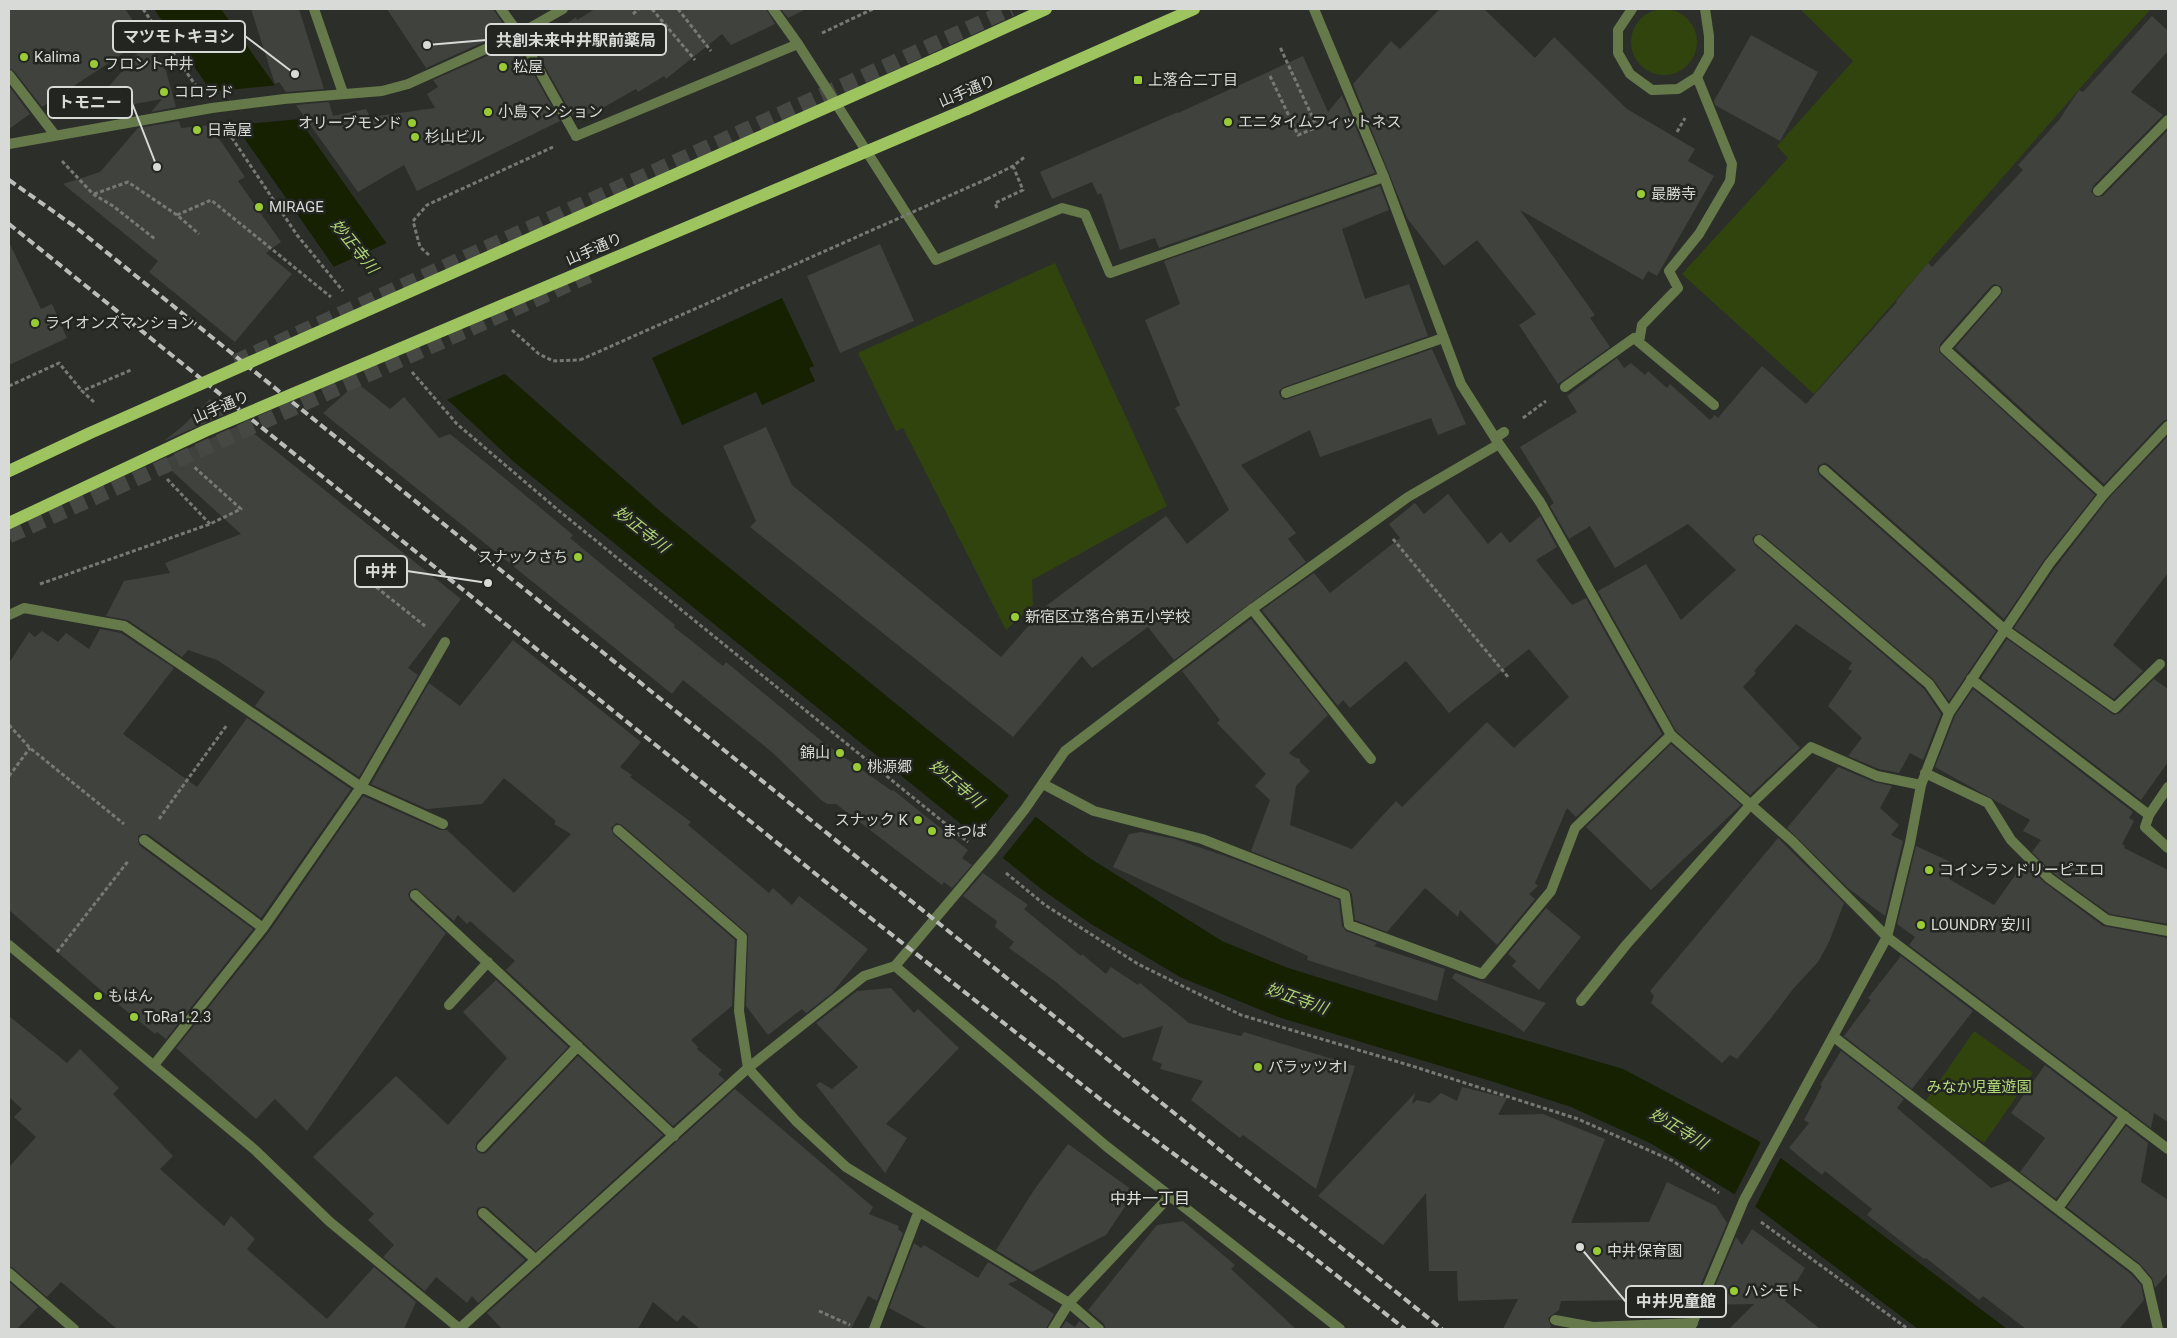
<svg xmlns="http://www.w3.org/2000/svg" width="2177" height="1338" viewBox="0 0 2177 1338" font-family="Roboto,'Noto Sans JP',sans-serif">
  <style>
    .green { fill: #32440e }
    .water { fill: #152100 }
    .pier { fill: #2c2e2a }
    .building { fill: #40423e }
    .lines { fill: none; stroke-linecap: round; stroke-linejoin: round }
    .highway-tunnel { stroke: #464844; stroke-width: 15; stroke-dasharray: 15 8; stroke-linecap: butt }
    .path { stroke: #777975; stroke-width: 3; stroke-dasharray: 4 2.5; stroke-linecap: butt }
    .lane { stroke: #66794a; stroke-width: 10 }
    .street { stroke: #66794a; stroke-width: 10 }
    .primary { stroke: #9dc45f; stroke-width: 12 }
    .rail { stroke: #bbbdba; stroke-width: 4; stroke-dasharray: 8 4; stroke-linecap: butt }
    .path-bridge { stroke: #777975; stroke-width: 3; stroke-dasharray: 4 2.5; stroke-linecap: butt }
    .primary-bridge { stroke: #9dc45f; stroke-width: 12 }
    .poi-dot { fill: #99cb36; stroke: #232520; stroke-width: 2 }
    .labels { text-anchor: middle; stroke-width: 5; stroke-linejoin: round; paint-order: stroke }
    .poi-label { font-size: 15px; fill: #d8dad7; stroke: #232520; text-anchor: start }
    .street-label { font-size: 15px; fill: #d8dad7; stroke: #232520 }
    .park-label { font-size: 15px; fill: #b5db7b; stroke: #232520 }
    .water-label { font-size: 16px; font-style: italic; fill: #aed474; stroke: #232520 }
    .neighbourhood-label { font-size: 16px; fill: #dee0da; stroke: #232520 }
    .leader { fill: none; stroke: #d8dad7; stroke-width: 2 }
    .callout-dot { fill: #d8dad7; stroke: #232520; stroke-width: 2 }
    .callout { fill: #232520; stroke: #d8dad7; stroke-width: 2 }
    .callout-label { font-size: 16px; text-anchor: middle; font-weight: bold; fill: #d8dad7 }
  </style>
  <rect width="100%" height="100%" fill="#2c2e2a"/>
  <path class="green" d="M1631 42a33 33 0 1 1 66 0a33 33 0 1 1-66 0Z
    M1800 9H2148L2150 10 2103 62 1814 394 1682 274 1788 158 1777 146 1853 61Z
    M1055 263 1167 506 1032 580 1033 605 1006 630 903 428 896 431 858 353Z
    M1974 1031 2033 1073 1984 1143 1925 1102Z"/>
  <path class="water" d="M154 9H221L382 237 401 261 488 359 661 512 1014 800 1088 857 1222 941 1288 968 1433 1013 1623 1069 1757 1140 2007 1329H1918L1757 1208 1650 1143 1571 1107 1494 1082 1278 1017 1180 977 1091 924 1040 888 514 462 434 387 348 287Z
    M782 298 814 366 809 368 815 381 762 405 756 392 682 425 652 358Z"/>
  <path class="pier" d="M278 85 301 119 233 125 208 92Z
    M389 242 489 357 507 373 444 401 410 365 331 268Z
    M1010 794 1037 815 1001 860 975 838Z
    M1762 1140 1782 1155 1754 1209 1734 1196Z"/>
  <path class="building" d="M9 9H125L145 39 42 107 14 71 9 68Z
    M251 9H299L324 89 286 92 279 82 275 84Z
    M387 9H493L508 31 426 68Z
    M595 9H766L775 24 731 45 722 34 666 79 664 76 638 92 636 89 583 119 579 112 572 115 534 47 576 17 577 20Z
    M781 9H806L788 18Z
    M1440 9H1484L1535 58 1554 37 1627 109 1695 149 1688 161 1714 176 1657 276 1648 271 1643 280 1520 210 1595 315 1590 318 1610 347 1558 384 1519 325 1536 314 1477 240 1444 266 1407 218 1353 84 1391 41 1400 49Z
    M2152 16 2168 31V51L2131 92 2163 115 2093 186 2091 192 2096 197 2103 196 2168 130V419L2163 421 2104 484 1955 348 2001 295 2003 289 2000 286 1994 284 1991 286 1940 344 1939 352 2095 495 2044 560 2004 619 1829 465 1825 463 1819 465 1817 469 1819 475 1996 631 1949 701 1933 679 1763 535 1756 534 1752 539 1755 545 1924 689 1941 714 1923 760 1910 753 1899 773 1879 769 1848 756 1862 738 1828 706 1852 671 1848 669 1852 663 1796 624 1754 671 1756 673 1743 687 1800 748 1750 795 1676 731 1598 591 1646 564 1681 620 1736 570 1688 524 1615 568 1590 526 1569 539 1550 506 1554 503 1520 447 1577 412 1567 396 1617 358 1624 368 1631 363 1645 375 1648 371 1667 388 1670 384 1710 420 1715 415 1718 418 1762 366 1806 404 1897 302 1896 301 1928 263 1932 267 2023 170 2018 165 2059 120 2079 90 2083 92Z
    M1751 35 1818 72 1780 141 1715 105 1714 101Z
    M147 42 166 71 176 107 151 112 162 99 86 113Z
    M516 43 560 121 417 191 404 165 358 192 296 105 329 102 333 116 366 109 370 117 435 108 427 94 438 87 433 80Z
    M1303 56 1328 112 1342 95 1375 173 1159 248 1155 238 1120 250 1101 193 1098 195 1092 182 1052 199 1040 172 1178 112V113Z
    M9 86 30 114 9 129Z
    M179 121 181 128 210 125 245 177 238 181 281 242 266 253 292 274 235 342 149 272 158 261 63 184 100 172 138 128Z
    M1380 186 1389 210 1342 229 1365 299 1409 284 1428 336 1284 387 1279 391 1280 396 1284 400 1288 399 1432 349 1466 424 1438 435 1431 418 1320 457 1310 430 1241 465 1296 533 1288 539 1306 562 1174 660 1148 627 1092 668 1082 656 1013 737 750 527 756 521 723 446 766 427 792 485 1001 657 1046 606 1166 516 1187 544 1229 510 1175 408 1180 405 1145 320 1180 304 1164 261Z
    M9 242 41 309 52 304 67 338 9 365Z
    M880 244 914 321 840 353 807 276Z
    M357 383 390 409 404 397 439 438 450 434 496 471 573 535 570 538 675 625 674 627 723 666 726 662 824 743 892 791 893 790 968 850 962 858 972 865 952 888 944 882 942 885 836 804H827L821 800 773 753 683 680 672 694 323 413Z
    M210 399 228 413 164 441 184 425Z
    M242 424 461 599 408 668 418 675 359 777 255 706 265 692 217 660 188 650 182 657 128 620 106 616 124 581 170 573 165 563 241 534 161 461Z
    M2168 436V573L2113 645 2143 671 2114 699 2014 628 2055 568 2109 498Z
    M1448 494 1488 544 1501 532 1510 543 1540 516 1557 547 1536 560 1572 605 1586 598 1662 734 1576 817 1567 808 1535 883 1538 886 1529 894 1535 899 1497 945 1460 910 1458 917 1425 888 1387 932 1355 920 1352 894 1348 889 1251 851 1270 800 1255 786 1266 774 1217 723 1220 720 1182 671 1251 619 1328 715 1289 753 1294 757 1300 759V762L1310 771 1296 786 1290 825 1352 849 1396 801 1402 807 1487 722 1514 748 1569 697 1529 649 1449 713 1406 661 1350 708 1343 700 1338 706 1262 610 1314 573 1330 593 1400 538 1389 524 1415 503 1424 514Z
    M100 629 121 633 174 668 123 734 197 787 247 718 351 789 261 918 148 834H142L138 836V842L140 846 253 929 166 1039 157 1032 155 1034 103 992 9 910V663L29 632 35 637 42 631 58 642 66 633 89 649Z
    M2007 639 2114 715 2120 713 2154 679 2168 689V762L2141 800 1981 678Z
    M513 640 641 742 620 767 632 775 630 777 691 822 688 825 769 893 773 888 792 905 799 896 868 949 832 993 806 1013 802 1009 768 1035 746 1006 748 934 622 825 616 823 611 828 614 835 735 940 732 1006 691 1040 698 1047 697 1049 722 1070 718 1074 725 1080 673 1126 506 970 515 961 470 921 467 924 458 915 454 921 416 888 410 891 408 894 410 900 446 933 307 1131 275 1099 256 1119 176 1048 269 932 363 796 440 830H447L514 893 571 834 554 824 556 821 504 778 482 804 427 809 371 784 429 683 460 706Z
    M1973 689 2133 812 2129 818 2134 821 2122 844 2125 846 2124 848 2168 870V924L2110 914 2053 873 2032 852 2041 840 2023 831 2030 820 1935 767 1955 716Z
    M1671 744 1741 805 1651 890 1586 827Z
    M1838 767 1874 782 1892 786 1880 808 1899 825 1891 835 1903 841 1885 916 1849 889 1787 828Z
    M1141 832 1175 839 1234 859 1339 900 1342 926 1346 931 1377 943 1374 946 1445 969 1437 1001 1307 960 1308 956 1113 867 1129 834Z
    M1778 838 1844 903 1829 942 1818 962 1793 989 1772 1017 1737 1059 1730 1055 1722 1063 1651 1003 1654 996 1650 991Z
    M1916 846 1955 864 1949 879 1994 905 2024 863 2045 883 2103 926 2168 938V1122L2154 1113 2151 1128 1909 945 1915 937 1897 924Z
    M983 873 1028 905 1024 909 1081 956 1082 954 1106 974 1111 967 1138 985 1140 983 1189 1023 1241 1036 1244 1032 1355 1066 1316 1189 1243 1135 1240 1138 1191 1100 1203 1081 1160 1069 1162 1064 1152 1060 1163 1026 1123 1038 1057 983 1009 948 1014 942 995 927 997 921 963 896Z
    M1546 908 1581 937 1539 990 1512 966 1516 961 1508 954Z
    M1901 956 1973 1011 1912 1089 1844 1036 1871 1000 1868 998Z
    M1455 973 1546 1003 1524 1032 1452 978Z
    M496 980 568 1047 477 1142 475 1148 478 1152 483 1154 487 1152 578 1056 663 1135 536 1251 488 1208 484 1206 478 1208 476 1212 478 1218 525 1260 478 1303 472 1296 467 1303 436 1277 425 1291 383 1257 394 1245 368 1220 374 1214 313 1157 396 1076 448 1125 507 1058 463 1012Z
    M891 988 914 1013 918 1009 959 1048 886 1124 907 1138 885 1173 816 1085 820 1082 832 1089 858 1067 816 1023 857 991Z
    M9 1016 67 1063 80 1049 119 1088 113 1094 173 1156 160 1169 224 1226 231 1216 255 1239 247 1249 327 1319 374 1267 416 1302 404 1329H117L61 1282 47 1297 13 1268 9 1266V1167L36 1137 14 1117 22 1109 9 1097Z
    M1841 1051 1904 1099 1897 1108 1991 1188 2010 1181 2131 1274 2141 1285 2144 1300 2119 1329H2026L1983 1296 1979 1300 1926 1258 1924 1259 1867 1215 1872 1209 1825 1171 1822 1175 1789 1148 1809 1123 1804 1120 1822 1086 1820 1085Z
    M2045 1065 2115 1118 2056 1199 2020 1172 2045 1138 2011 1113Z
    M1462 1087 1507 1098 1498 1115 1543 1114 1605 1139 1571 1223 1649 1222 1667 1182 1716 1206 1727 1223 1692 1305 1635 1306V1300L1561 1301 1559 1310 1548 1318 1551 1326 1550 1329H1503L1518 1299 1458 1301 1457 1271H1429L1426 1193 1383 1245 1318 1196 1415 1093 1412 1104 1417 1100 1430 1103 1441 1093 1457 1101Z
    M735 1089 873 1207 869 1214 899 1226 898 1229 903 1233 877 1301 868 1296 851 1329H700L683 1315 677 1322 653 1302 638 1329H502L487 1313Z
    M2126 1126 2148 1143 2141 1182 2168 1200V1273L2155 1288 2152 1278 2140 1264 2067 1207Z
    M1068 1144 1135 1192 1106 1235 1032 1272 996 1250 1034 1190Z
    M1183 1221 1235 1265 1231 1269 1296 1329H1106L1104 1324 1088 1310 1157 1225Z
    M1752 1229 1805 1268 1785 1301 1820 1329H1729L1754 1304 1707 1305 1736 1237 1742 1245Z
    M914 1243 921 1248 924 1245 978 1278 988 1262 1018 1280 1008 1284 1054 1314 1046 1329H928L889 1308Z
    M9 1282 38 1307 17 1329H9Z
    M1066 1321 1075 1327 1079 1321 1089 1329H1061Z"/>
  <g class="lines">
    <path class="highway-tunnel" d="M235 362 1011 9
      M9 536 592 274"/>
    <path class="path" d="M143 9 196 86
      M652 9 695 60
      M678 9 711 51
      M633 14 639 9
      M822 33 873 9
      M1270 76 1298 135 1317 127 1280 47
      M228 132 297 235 343 291
      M1677 132 1685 118
      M62 161 93 194 113 206 155 239
      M987 179 1013 166 1026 156
      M94 194 128 182 177 215 199 234
      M997 208 995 203 1023 190 1013 166
      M177 215 211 200 331 297
      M429 255 420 247 413 221 427 205 553 147
      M512 330 539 354 553 361 580 360
      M412 372 457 424 558 510 968 842
      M9 386 59 363 82 391
      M94 402 82 391 131 370
      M1523 418 1546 401
      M167 479 210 524
      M1393 539 1508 677
      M356 571 425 626
      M40 584 210 524 241 509 193 466
      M9 725 30 748 124 824
      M9 776 30 748
      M159 819 227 725
      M1006 873 1045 905 1138 964 1241 1015 1412 1066 1578 1119 1673 1161 1719 1193
      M57 952 129 860
      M1761 1222 1908 1329
      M819 1311 850 1325"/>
    <path class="lane" d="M501 9 519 34 576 136
      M1632 9 1618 30V53L1630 74 1652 90 1678 89 1697 77 1709 55V36L1705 9
      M9 75 55 135
      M1996 291 1945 349 2104 494
      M1639 342 1642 325 1678 288 1669 271 1699 234 1730 181 1732 164 1697 77
      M1565 387 1634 338 1714 405
      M1286 393 1443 338
      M1495 438 1504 432
      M1824 470 2004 629 2115 708 2160 664
      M1759 540 1929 684 1949 713
      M1252 609 1371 759
      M9 615 24 608 124 626 361 787 443 824
      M1971 679 2149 815 2145 827 2168 848
      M1043 784 1094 811 1202 839 1345 895 1349 925 1482 974 1551 891 1575 828 1671 735
      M618 830 742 937 739 1011 748 1068 796 1121 846 1167 1069 1303 1099 1329
      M144 840 263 928
      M415 895 674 1136
      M1581 1001 1626 945 1751 804 1811 747 1877 776 1921 785
      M449 1005 488 962
      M154 1065 263 928 361 787 445 642
      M482 1147 578 1046
      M483 1213 536 1260
      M2136 1269 2147 1282 2158 1329
      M1555 1320 1593 1327 1693 1323
      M874 1329 918 1213
      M1053 1329 1069 1303 1170 1196"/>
    <path class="street" d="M314 9 343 93
      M773 9 798 44 936 260 1062 208 1085 214 1110 273 1384 177
      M1314 9 1384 177 1461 384 1499 444 1540 502 1671 735 1792 841 1887 937 2168 1149
      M576 136 798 44
      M9 144 212 108 284 99 382 91 408 84 519 34 563 9
      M2098 191 2168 120
      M1925 773 1988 803 2011 840 2049 878 2107 920 2168 931
      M2149 815 2168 787
      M9 945 255 1150 330 1222 460 1329
      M895 966 1106 1146 1340 1329
      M1834 1037 2136 1269
      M2058 1208 2125 1116
      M9 1273 74 1329
      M459 1329 748 1068 864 976 895 966 993 850 1025 809 1065 751 1252 609 1408 497 1499 444
      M1690 1329 1744 1200 1887 937 1910 843 1921 785 1949 713 2049 564 2104 494 2168 426"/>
    <path class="primary" d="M936 59 1046 9
      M967 109 1194 9"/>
    <path class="rail" d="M9 180 74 226 1442 1329
      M9 224 858 908 1114 1110 1299 1246 1405 1329"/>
    <path class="path-bridge" d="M580 360 987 179"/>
    <path class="primary-bridge" d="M9 471 90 433 936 59
      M9 523 205 431 967 109"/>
  </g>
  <g class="poi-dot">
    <circle cx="24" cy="57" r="5"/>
    <circle cx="94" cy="64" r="5"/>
    <circle cx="503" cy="67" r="5"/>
    <rect x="1133" y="75" width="10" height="10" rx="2.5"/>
    <circle cx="164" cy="92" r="5"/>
    <circle cx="488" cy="112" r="5"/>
    <circle cx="1228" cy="122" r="5"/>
    <circle cx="412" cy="123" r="5"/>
    <circle cx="197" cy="130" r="5"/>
    <circle cx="415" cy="137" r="5"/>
    <circle cx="1641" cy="194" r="5"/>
    <circle cx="259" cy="207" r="5"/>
    <circle cx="35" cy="323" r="5"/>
    <circle cx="578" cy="557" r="5"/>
    <circle cx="1015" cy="617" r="5"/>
    <circle cx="840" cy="753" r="5"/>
    <circle cx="857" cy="767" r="5"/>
    <circle cx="918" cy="820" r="5"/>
    <circle cx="932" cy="831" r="5"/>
    <circle cx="1929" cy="870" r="5"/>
    <circle cx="1921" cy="925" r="5"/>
    <circle cx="98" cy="996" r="5"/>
    <circle cx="134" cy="1017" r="5"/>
    <circle cx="1258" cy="1067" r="5"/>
    <circle cx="1597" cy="1251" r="5"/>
    <circle cx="1734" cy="1291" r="5"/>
  </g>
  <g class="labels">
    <g class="poi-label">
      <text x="34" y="62">Kalima</text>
      <text x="104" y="69">フロント中井</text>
      <text x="513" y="72">松屋</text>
      <text x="1148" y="85">上落合二丁目</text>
      <text x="174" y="97">コロラド</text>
      <text x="498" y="117">小島マンション</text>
      <text x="1238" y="127">エニタイムフィットネス</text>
      <text x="402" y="128" text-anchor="end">オリーブモンド</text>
      <text x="207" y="135">日高屋</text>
      <text x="425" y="142">杉山ビル</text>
      <text x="1651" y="199">最勝寺</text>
      <text x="269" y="212">MIRAGE</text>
      <text x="45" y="328">ライオンズマンション</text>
      <text x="568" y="562" text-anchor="end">スナックさち</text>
      <text x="1025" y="622">新宿区立落合第五小学校</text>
      <text x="830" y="758" text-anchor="end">錦山</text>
      <text x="867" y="772">桃源郷</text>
      <text x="908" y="825" text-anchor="end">スナック K</text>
      <text x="942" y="836">まつば</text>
      <text x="1939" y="875">コインランドリーピエロ</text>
      <text x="1931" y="930">LOUNDRY 安川</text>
      <text x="108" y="1001">もはん</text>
      <text x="144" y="1022">ToRa1.2.3</text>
      <text x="1268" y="1072">パラッツオI</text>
      <text x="1607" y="1256">中井保育園</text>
      <text x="1744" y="1296">ハシモト</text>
    </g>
    <g class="street-label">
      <text transform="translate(967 91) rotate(-23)" y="5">山手通り</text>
      <text transform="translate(594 249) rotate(-23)" y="5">山手通り</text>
      <text transform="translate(221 407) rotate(-23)" y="5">山手通り</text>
    </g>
    <g class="park-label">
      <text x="1979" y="1092">みなか児童遊園</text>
    </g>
    <g class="water-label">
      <text transform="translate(355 246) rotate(51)" y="6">妙正寺川</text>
      <text transform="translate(642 529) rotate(38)" y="6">妙正寺川</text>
      <text transform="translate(957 783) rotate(40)" y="6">妙正寺川</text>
      <text transform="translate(1297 998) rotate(19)" y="6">妙正寺川</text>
      <text transform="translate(1679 1128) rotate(31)" y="6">妙正寺川</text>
    </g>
    <g class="neighbourhood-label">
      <text x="1150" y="1204">中井一丁目</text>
    </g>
  </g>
  <path class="leader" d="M295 74L245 36M427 45L486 40M157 167L132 103M488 583L407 571M1580 1247L1626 1302"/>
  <g class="callout-dot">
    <circle cx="295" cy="74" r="5"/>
    <circle cx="427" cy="45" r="5"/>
    <circle cx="157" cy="167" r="5"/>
    <circle cx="488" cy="583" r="5"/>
    <circle cx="1580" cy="1247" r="5"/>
  </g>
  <g class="callout">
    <rect x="113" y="21" width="132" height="31" rx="5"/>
    <rect x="486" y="24" width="180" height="31" rx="5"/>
    <rect x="48" y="87" width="84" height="31" rx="5"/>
    <rect x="355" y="556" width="52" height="31" rx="5"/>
    <rect x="1626" y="1286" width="100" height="31" rx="5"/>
  </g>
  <g class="callout-label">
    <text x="179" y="42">マツモトキヨシ</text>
    <text x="576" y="46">共創未来中井駅前薬局</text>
    <text x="90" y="108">トモニー</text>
    <text x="381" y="577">中井</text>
    <text x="1676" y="1307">中井児童館</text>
  </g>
  <rect width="2177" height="1338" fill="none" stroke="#d8dad7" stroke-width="20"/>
</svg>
